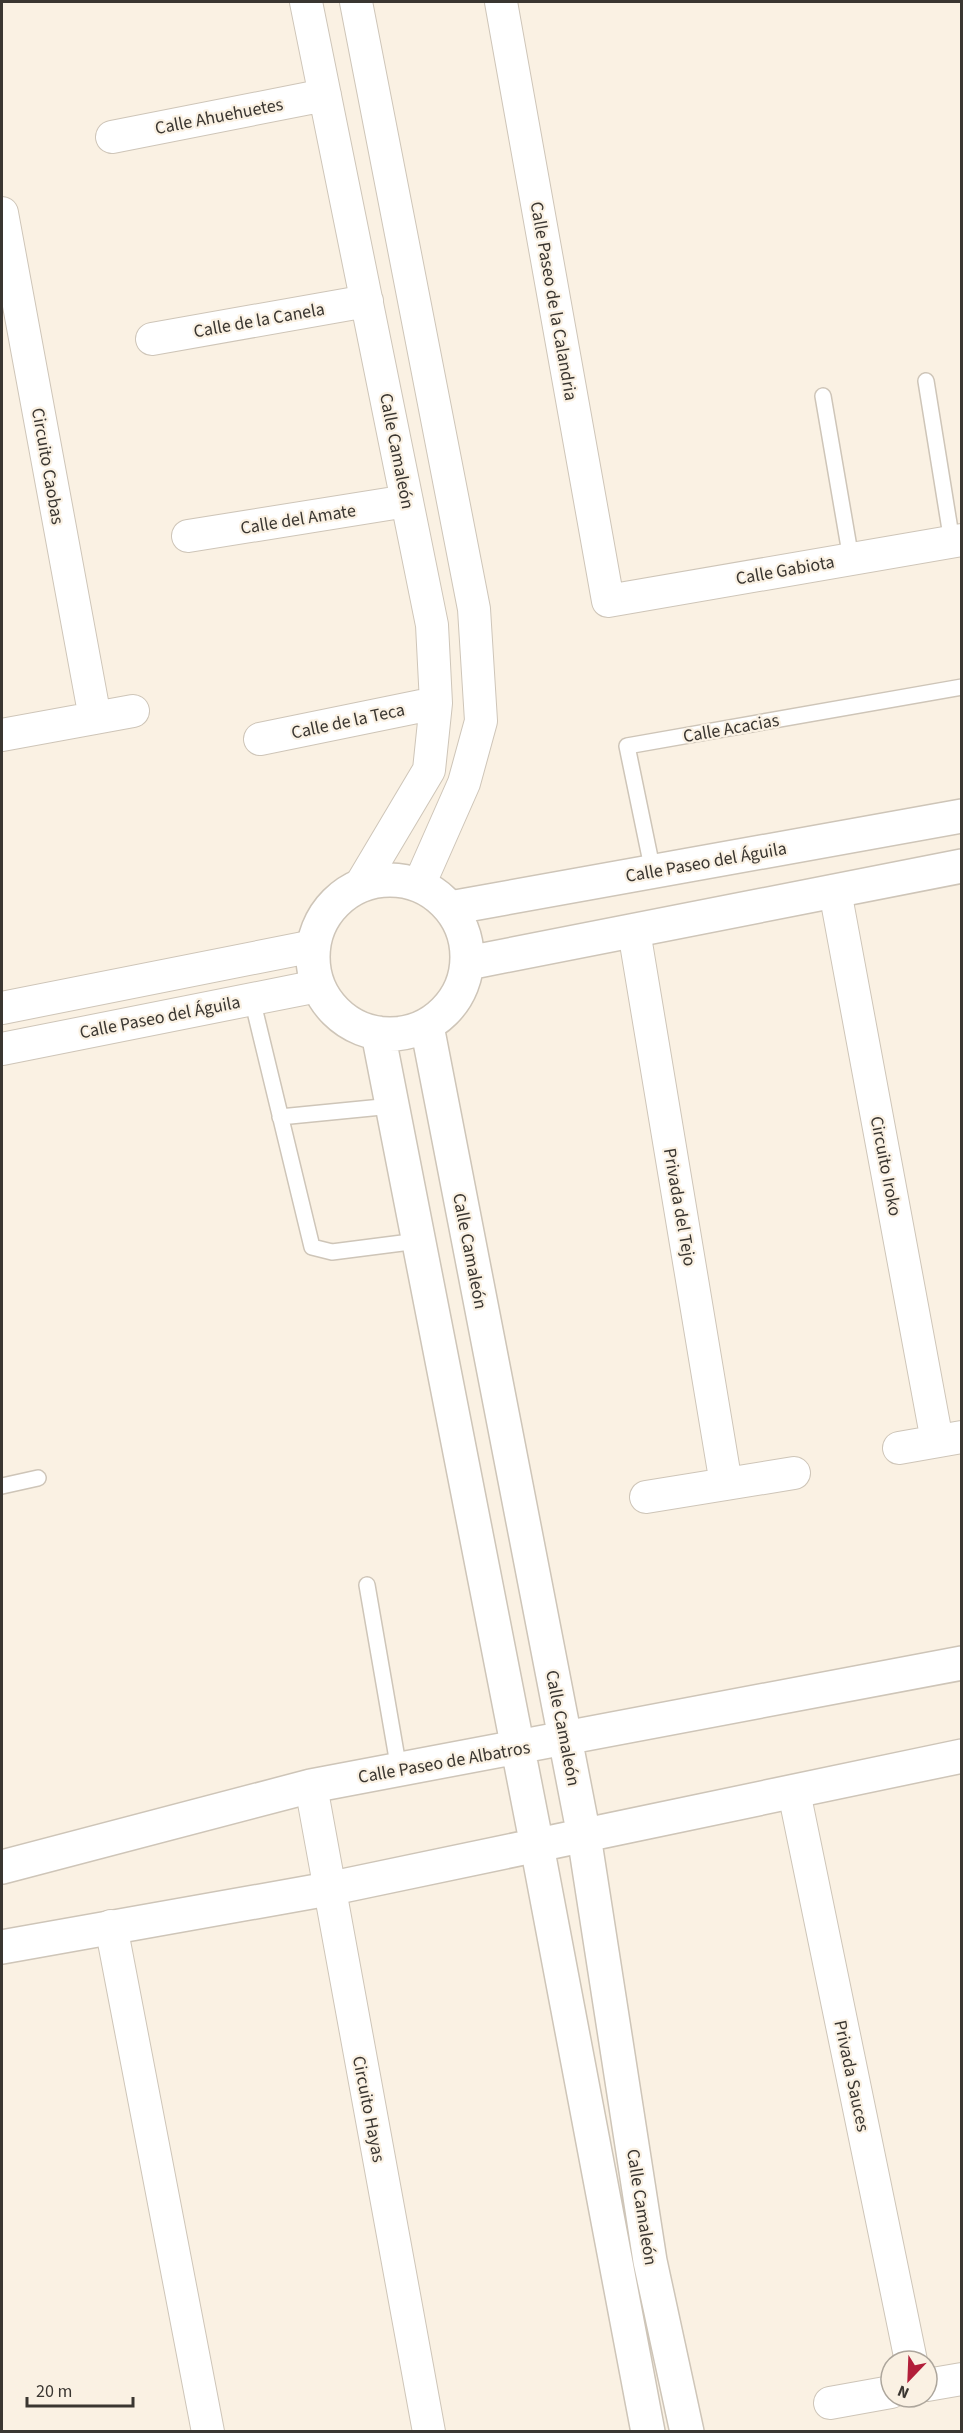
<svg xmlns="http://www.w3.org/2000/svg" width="963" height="2433" viewBox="0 0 963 2433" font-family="'Source Sans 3',sans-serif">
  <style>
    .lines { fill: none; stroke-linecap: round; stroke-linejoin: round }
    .service-casing { stroke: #cec5b8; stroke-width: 18 }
    .minor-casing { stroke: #cec5b8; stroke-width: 34 }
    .tertiary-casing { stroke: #cec5b8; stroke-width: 36 }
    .service { stroke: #fff; stroke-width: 15 }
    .minor { stroke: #fff; stroke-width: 32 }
    .tertiary { stroke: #fff; stroke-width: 33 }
    .labels { text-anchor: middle; stroke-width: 4.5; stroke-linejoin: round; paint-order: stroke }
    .street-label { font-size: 18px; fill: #3a3631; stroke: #faf1e3 }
  </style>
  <rect width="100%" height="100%" fill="#faf1e3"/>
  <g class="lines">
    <g class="service-casing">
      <path id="service" d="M926 381 952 542
        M823 396 851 559
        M653 872 627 746 962 687
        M252 999 312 1247 332 1252 418 1241
        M280 1117 392 1106
        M2 1486 38 1478
        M367 1585 399 1770"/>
    </g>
    <g class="minor-casing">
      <path id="minor" d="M306 2 432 625 436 703 429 770 360 886
        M356 2 474 609 481 721 464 783 419 885
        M501 2 608 601 962 540
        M112 137 325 95
        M2 213 95 718
        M152 339 367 301
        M188 536 407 501
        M2 735 133 711
        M260 739 436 703
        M835 891 937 1441
        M634 931 726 1484
        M2 1008 314 946
        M2 1049 318 986
        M899 1448 962 1437
        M646 1497 794 1473
        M311 1786 429 2432
        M794 1792 911 2361
        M111 1926 208 2432
        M927 2385 962 2379
        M830 2403 891 2392"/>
    </g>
    <g class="tertiary-casing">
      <path id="tertiary" d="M313 957a77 77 0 1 1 154 0a77 77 0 1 1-154 0Z
        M450 908 962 816
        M468 963 962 866
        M427 1026 584 1836 650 2261 687 2432
        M378 1033 537 1846 648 2432
        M2 1867 311 1786 962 1663
        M2 1947 328 1889 962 1756"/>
    </g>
    <use href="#service" class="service"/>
    <use href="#minor" class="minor"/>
    <use href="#tertiary" class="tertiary"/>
  </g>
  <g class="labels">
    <g class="street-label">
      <text transform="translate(219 116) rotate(-11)" y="6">Calle Ahuehuetes</text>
      <text transform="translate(554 301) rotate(80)" y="6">Calle Paseo de la Calandria</text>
      <text transform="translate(259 320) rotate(-10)" y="6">Calle de la Canela</text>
      <text transform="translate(397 451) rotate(79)" y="6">Calle Camaleón</text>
      <text transform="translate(48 466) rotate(80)" y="6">Circuito Caobas</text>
      <text transform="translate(298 519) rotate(-9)" y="6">Calle del Amate</text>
      <text transform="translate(785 570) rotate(-10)" y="6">Calle Gabiota</text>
      <text transform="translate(348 721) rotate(-12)" y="6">Calle de la Teca</text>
      <text transform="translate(731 728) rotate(-10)" y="6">Calle Acacias</text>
      <text transform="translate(706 862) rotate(-10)" y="6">Calle Paseo del Águila</text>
      <text transform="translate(160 1017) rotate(-11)" y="6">Calle Paseo del Águila</text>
      <text transform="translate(886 1166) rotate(79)" y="6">Circuito Iroko</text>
      <text transform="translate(680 1207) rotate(80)" y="6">Privada del Tejo</text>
      <text transform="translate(470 1251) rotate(79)" y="6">Calle Camaleón</text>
      <text transform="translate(563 1728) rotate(79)" y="6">Calle Camaleón</text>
      <text transform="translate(444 1762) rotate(-10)" y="6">Calle Paseo de Albatros</text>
      <text transform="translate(852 2076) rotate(78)" y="6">Privada Sauces</text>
      <text transform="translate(369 2109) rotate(79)" y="6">Circuito Hayas</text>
      <text transform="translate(642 2207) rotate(81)" y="6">Calle Camaleón</text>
    </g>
  </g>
  <rect width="963" height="2433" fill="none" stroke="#3a3631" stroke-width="6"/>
  <g transform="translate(909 2379) rotate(203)"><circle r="28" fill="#faf1e3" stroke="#ada69c" stroke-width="1.5"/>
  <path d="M0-4.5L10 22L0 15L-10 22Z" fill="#b21f3a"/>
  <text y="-9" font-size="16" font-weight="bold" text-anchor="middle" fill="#3a3631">N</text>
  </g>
  <path d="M27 2397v9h106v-9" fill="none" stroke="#3a3631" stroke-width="3"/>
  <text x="36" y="2397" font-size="18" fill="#3a3631" stroke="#faf1e3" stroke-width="4.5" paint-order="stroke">20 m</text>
</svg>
